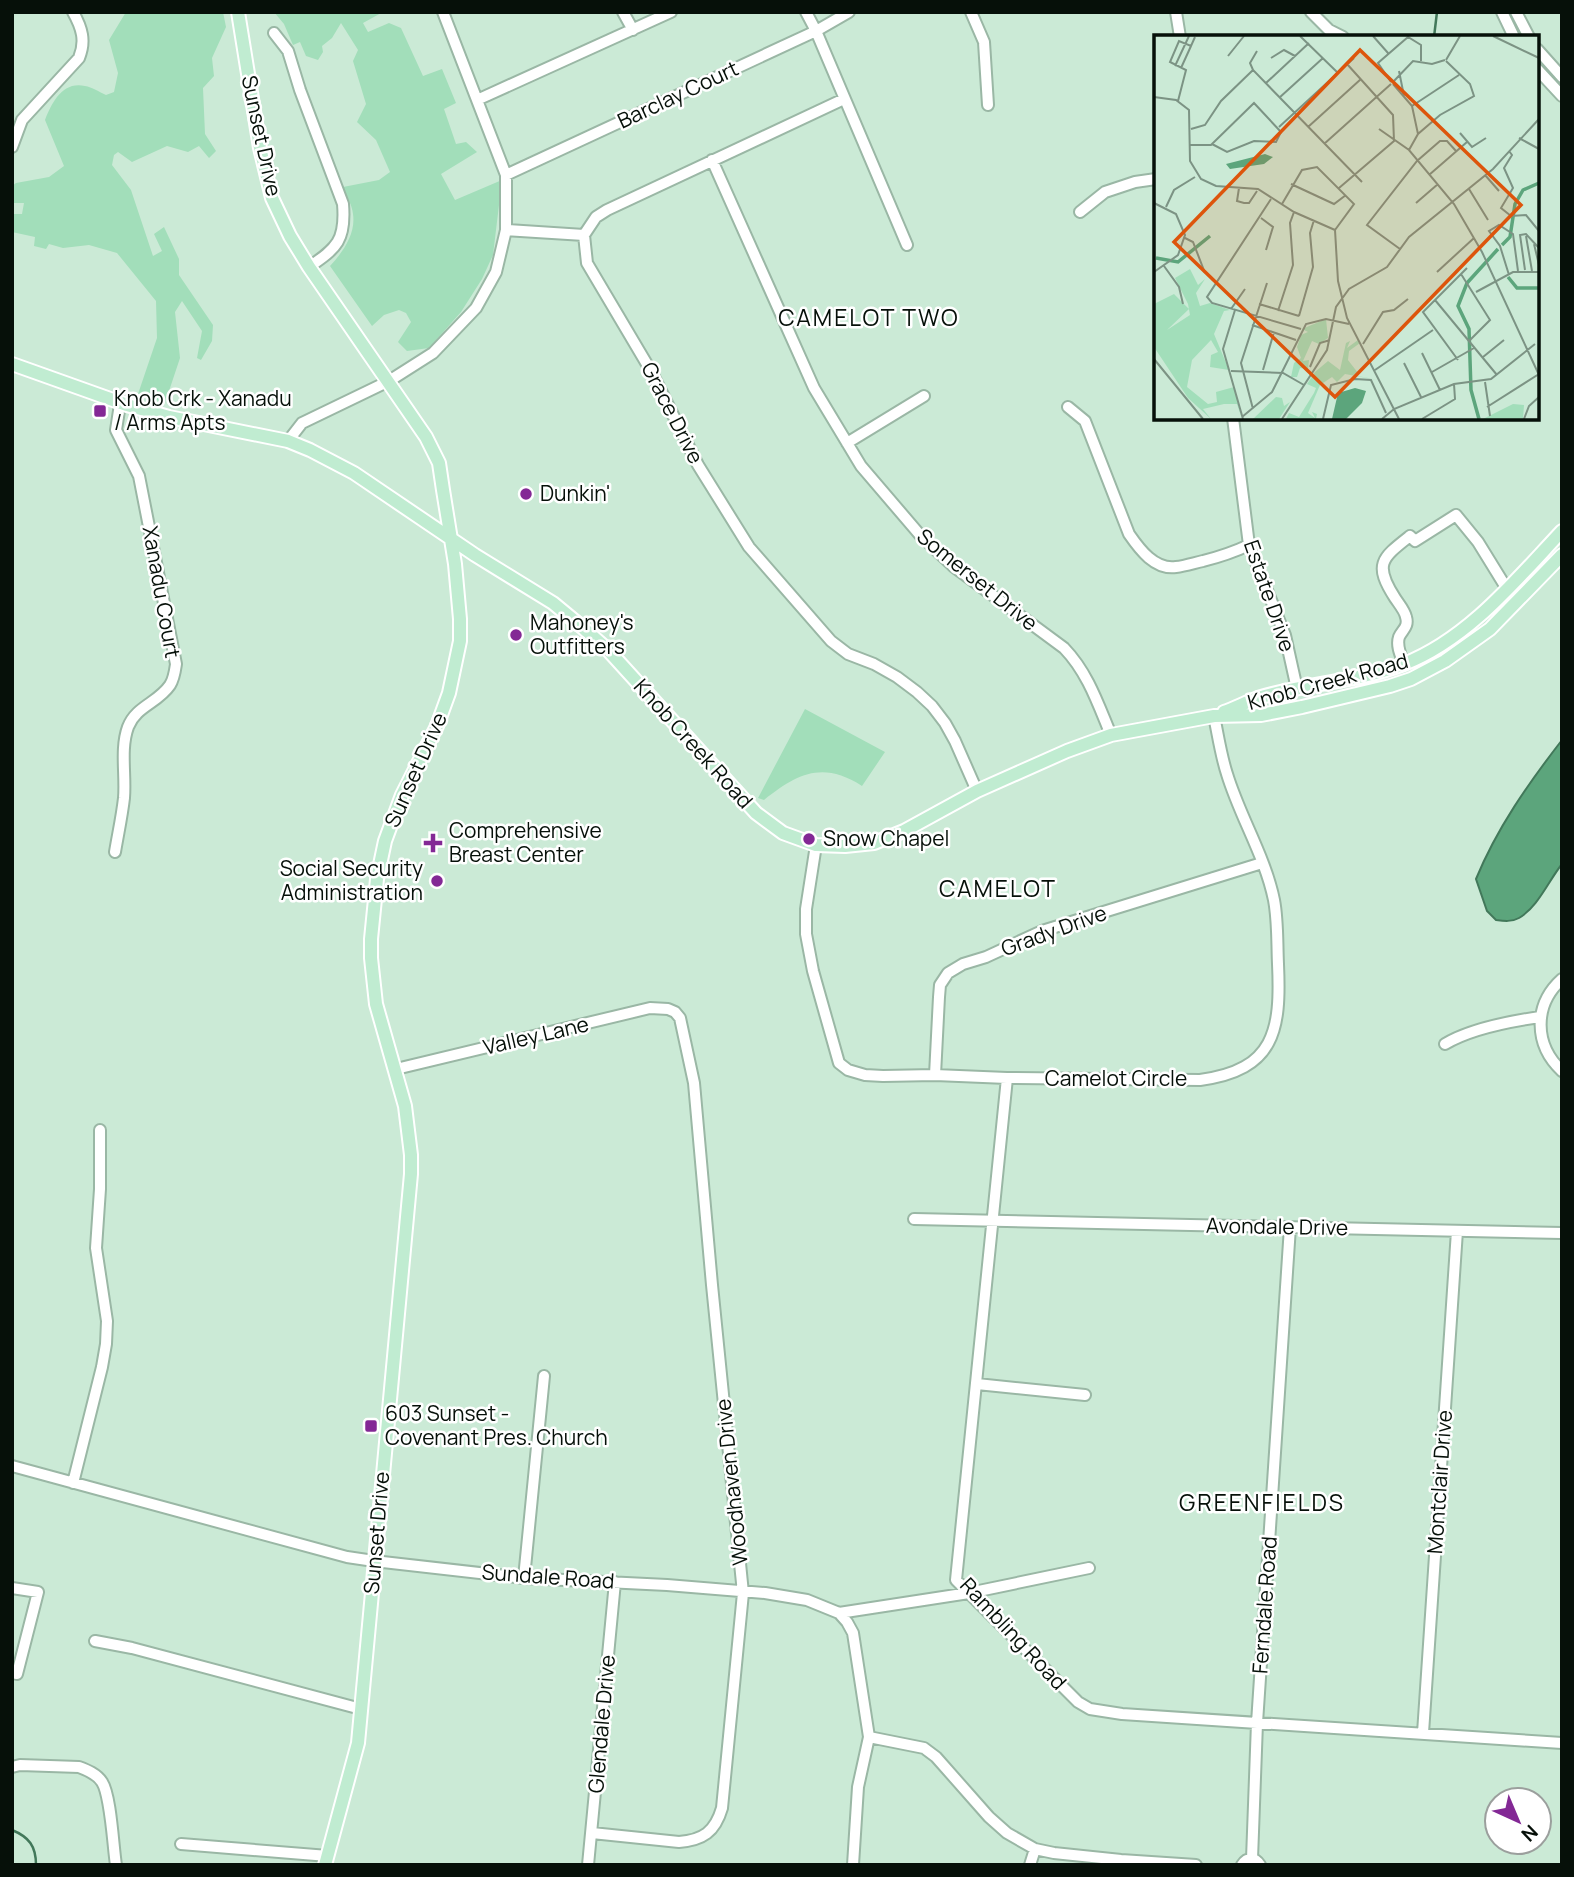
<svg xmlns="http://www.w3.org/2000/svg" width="1574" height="1877" viewBox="0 0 1574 1877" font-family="Manrope,sans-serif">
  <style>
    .green { fill: #a2deba }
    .water { fill: #5ca57c; stroke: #42785a; stroke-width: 2 }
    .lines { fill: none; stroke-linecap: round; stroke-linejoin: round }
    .stream { stroke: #42785a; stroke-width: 2.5 }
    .minor-casing { stroke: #9ab7a5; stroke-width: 14 }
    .major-casing { stroke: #fff; stroke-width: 16 }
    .minor { stroke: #fff; stroke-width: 10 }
    .major { stroke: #c0ecd1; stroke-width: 12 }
    .poi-dot { fill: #832895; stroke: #fff; stroke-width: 2.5 }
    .labels { text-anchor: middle; stroke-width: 5; stroke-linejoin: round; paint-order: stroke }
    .street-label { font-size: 21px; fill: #061009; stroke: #fff }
    .poi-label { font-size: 21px; fill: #061009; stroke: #fff; text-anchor: start }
    .neighbourhood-label { font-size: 23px; letter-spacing: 2px; fill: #061009; stroke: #fff }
    .inset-river { fill: none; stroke: #5ca57c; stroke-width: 3.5 }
    .inset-road { fill: none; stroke: #7c9384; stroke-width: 2 }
    .view { fill: #dd550c; fill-opacity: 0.15; stroke: #dd550c; stroke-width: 3.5 }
    .inset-edge { fill: none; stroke: #061009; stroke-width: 3.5 }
  </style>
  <rect width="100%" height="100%" fill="#cbead6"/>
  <path class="green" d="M126 12H223L226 27 212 58 214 76 203 88 205 134 216 151 209 158 199 146 188 152 167 146 132 162 118 152 114 155 112 165 131 190 153 256 162 251 154 234 164 227 179 259V275L213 325 212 341 201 360 197 358 202 331 182 301 175 312 180 358 165 403 138 394 157 338 156 301 117 253 89 245 63 248 49 244 46 249 34 246 35 237 12 232V214H22L24 203H12V186L16 183 49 177 64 166 45 120C52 103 62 81 85 86 92 87 99 92 106 95L114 92 118 73 109 40Z
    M274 12H383L363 23 368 32 389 23 401 28 423 76 442 69 456 103 444 109 456 144 466 142 477 152 441 174 455 200 502 180 493 255 482 279 461 312 429 348 407 351 398 342 411 322 406 313 399 310 384 315 372 326 330 266C343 252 356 234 353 214 352 205 346 195 343 187L379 180 390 172 376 140 357 122 366 104 353 61 358 50 341 23 332 38 322 46 323 52 318 60 306 56 300 42 293 45 284 24Z
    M805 709 885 752 862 786C823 761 798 773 764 800L758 798Z"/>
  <path class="water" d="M1562 740V864C1549 880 1538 907 1519 918 1512 922 1504 921 1496 920L1487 911 1476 879C1497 828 1528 784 1562 740Z"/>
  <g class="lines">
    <path class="stream" d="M1434 37 1437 12
      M12 1830C29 1837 36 1846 36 1865"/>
    <g class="minor-casing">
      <path id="minor" d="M623 12 633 30
        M806 12 816 31 907 245
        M971 12 984 42 988 105
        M1176 12 1180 37
        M1311 12 1329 30 1343 37
        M1502 12 1514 37
        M1516 12 1529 37
        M274 33 288 51 300 90 343 204C346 240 337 248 309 267
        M1537 49 1562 77
        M1537 69 1562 96
        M844 99 607 210 596 217 584 235 587 263 651 371 698 465 749 547 831 641 848 654 874 664 897 677 917 692 932 706 945 723 955 741 977 791
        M477 100 671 12
        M12 147 22 120 79 58C86 41 82 28 73 12
        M712 160 814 388 861 466 920 535 953 566 1064 648C1088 673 1098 704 1111 735
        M506 175 816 31 849 12
        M1080 212 1105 192 1135 182 1156 179
        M506 230 584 235
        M1068 407 1085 421 1129 534C1140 550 1155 570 1176 567 1185 566 1194 563 1203 561 1219 557 1234 552 1249 545
        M1233 418 1249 545 1285 635 1297 689
        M288 441 302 423 389 381 433 353 476 308 496 272 506 230V175L443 12
        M847 443 924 396
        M1404 664C1401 656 1396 646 1399 637 1402 630 1409 627 1406 617 1405 611 1399 604 1395 598 1373 564 1382 558 1410 536L1415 541 1456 515 1478 542 1507 589
        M816 845 806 909V934L813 971 839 1063 848 1070 865 1075 883 1076 935 1075 1007 1078 1200 1080C1275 1070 1281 1030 1278 964 1277 943 1278 921 1274 900 1265 856 1240 817 1227 774 1221 756 1218 735 1214 716
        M115 852C118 834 122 816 124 798 126 775 120 749 128 727 136 706 158 703 170 685 174 679 175 671 176 664L139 476 116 430 120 404
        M1562 979C1533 1005 1534 1045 1562 1071
        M1445 1044C1470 1029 1512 1021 1540 1017
        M396 1069 650 1008 668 1009 675 1012 680 1018 694 1083 712 1285 743 1593 722 1808C715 1832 703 1840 679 1842L592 1833
        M935 1075 939 997 940 985 948 973 963 964 986 957 1042 931 1262 863
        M1007 1078 956 1580 1078 1702 1090 1709 1122 1714 1562 1743
        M914 1219 1562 1233
        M977 1384 1085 1395
        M12 1466 347 1557 374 1561 524 1578 667 1585 765 1593 807 1600 839 1613 969 1593 1089 1568
        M73 1483 102 1367 106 1344 107 1321 96 1248 100 1189V1130
        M524 1578 544 1376
        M12 1588 38 1592 17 1674 12 1673
        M839 1613 847 1622 853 1633 869 1737 858 1787 853 1865
        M95 1641 132 1648 361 1709
        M1423 1733 1457 1231
        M869 1737 924 1748 936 1757 989 1817 1007 1833 1035 1849 1054 1853 1121 1860 1196 1865
        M12 1767 20 1765 79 1767C87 1770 97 1774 102 1782 111 1796 113 1846 116 1865
        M181 1844 328 1856
        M1252 1859 1257 1723 1290 1227
        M588 1865 615 1582
        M1030 1865 1035 1849
        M1242 1865C1247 1857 1255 1857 1260 1865"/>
    </g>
    <g class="major-casing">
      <path id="major" d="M238 12 260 148 272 198 290 236 309 267 426 437 439 463 443 490 455 564 460 619V641L449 693 437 726 402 795 385 841 377 879 371 939V958L376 1004 405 1106 411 1155V1174L358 1743 325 1865
        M12 364 127 405 169 417 288 441 310 450 354 473 475 555 553 603 582 627 608 650 756 813 783 833 816 845 845 846 874 843 904 831 977 791 1067 751 1111 735 1214 716 1261 715 1302 707 1390 686 1411 679 1445 661 1490 629 1562 555
        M1224 712C1235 708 1247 702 1258 698 1306 683 1357 682 1404 664 1468 639 1516 580 1562 531"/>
    </g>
    <use href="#minor" class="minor"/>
    <use href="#major" class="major"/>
  </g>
  <g class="poi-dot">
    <rect x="93" y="404" width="14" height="14" rx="3.5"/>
    <circle cx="526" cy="494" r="7"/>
    <circle cx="516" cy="635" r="7"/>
    <circle cx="809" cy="839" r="7"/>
    <path d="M429.5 832.5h7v7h7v7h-7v7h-7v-7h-7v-7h7z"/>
    <circle cx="437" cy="881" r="7"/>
    <rect x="364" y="1419" width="14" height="14" rx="3.5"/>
  </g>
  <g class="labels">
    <g class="street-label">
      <text transform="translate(678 95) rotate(-25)" y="7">Barclay Court</text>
      <text transform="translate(261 136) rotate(78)" y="7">Sunset Drive</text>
      <text transform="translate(672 413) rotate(63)" y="7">Grace Drive</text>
      <text transform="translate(977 580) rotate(39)" y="7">Somerset Drive</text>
      <text transform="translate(161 592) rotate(80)" y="7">Xanadu Court</text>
      <text transform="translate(1269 596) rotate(71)" y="7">Estate Drive</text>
      <text transform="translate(1328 682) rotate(-15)" y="7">Knob Creek Road</text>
      <text transform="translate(693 744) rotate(48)" y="7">Knob Creek Road</text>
      <text transform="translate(416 770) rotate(-66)" y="7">Sunset Drive</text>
      <text transform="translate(1054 931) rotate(-20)" y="7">Grady Drive</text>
      <text transform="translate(536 1036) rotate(-13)" y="7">Valley Lane</text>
      <text x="1116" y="1086">Camelot Circle</text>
      <text transform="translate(1277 1227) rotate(1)" y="7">Avondale Drive</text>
      <text transform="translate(732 1482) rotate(-96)" y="7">Woodhaven Drive</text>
      <text transform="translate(1440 1482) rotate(-86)" y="7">Montclair Drive</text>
      <text transform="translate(377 1533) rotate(-85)" y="7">Sunset Drive</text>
      <text transform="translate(548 1577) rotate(4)" y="7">Sundale Road</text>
      <text transform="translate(1265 1605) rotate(-86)" y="7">Ferndale Road</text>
      <text transform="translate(1013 1634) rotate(47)" y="7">Rambling Road</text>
      <text transform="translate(602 1724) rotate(-85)" y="7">Glendale Drive</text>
    </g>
    <g class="poi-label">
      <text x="114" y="406">Knob Crk - Xanadu<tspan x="114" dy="24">/ Arms Apts</tspan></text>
      <text x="540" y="501">Dunkin'</text>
      <text x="530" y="630">Mahoney's<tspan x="530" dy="24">Outfitters</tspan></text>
      <text x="449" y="838">Comprehensive<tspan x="449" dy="24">Breast Center</tspan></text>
      <text x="823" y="846">Snow Chapel</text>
      <text x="423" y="876" text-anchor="end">Social Security<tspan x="423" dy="24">Administration</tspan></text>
      <text x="385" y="1421">603 Sunset -<tspan x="385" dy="24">Covenant Pres. Church</tspan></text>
    </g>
    <g class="neighbourhood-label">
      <text x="869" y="326">CAMELOT TWO</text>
      <text x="998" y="897">CAMELOT</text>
      <text x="1262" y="1511">GREENFIELDS</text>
    </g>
  </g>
  <g transform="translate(1154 35)">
    <rect width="385" height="385" fill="#cbead6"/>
    <path d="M36 234 44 250 51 244 42 258 46 271 56 268 76 275 70 276 60 299 75 335 56 332 57 320 64 317 57 305 38 325 33 352 54 369 63 367 62 357 80 352 88 384 83 369H70L49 374 57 384 34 363 0 312V269L20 259 35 274 13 295 36 280 34 269 21 243ZM172 284 174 303 165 309 158 306 149 326 155 325 154 334 146 333 143 342H137L140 328 147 323 143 312 147 300 154 297 148 294ZM204 305 206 308 195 316 194 325 204 338 199 340 224 345 191 339 183 347 178 342 166 350 154 378 161 383 158 377 163 379 162 384H132L135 378 145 382 160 358 162 353 153 349 161 337 174 326 186 335 192 308 196 306 193 313ZM122 362 128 363 130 371 136 367 125 384H99ZM359 369 370 370 369 384H329Z" fill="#a2deba"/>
    <path d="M111 119 119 122 110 129 76 134 72 129ZM201 353 212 356 208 368 192 384H178L184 358Z" fill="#5ca57c"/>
    <path class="inset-river" d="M348 210 356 202 361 169 369 155 385 148M2 223 24 227 56 201M354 242 363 253H385M325 384 317 355 315 294 304 271 313 248 344 214"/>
    <path class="inset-road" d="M146 1 184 38M219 1 234 18M339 1 385 23M103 16 96 28 99 35 208 147M74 21 90 1M117 23 130 15 141 21M292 25 306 1M21 31 35 1M27 33 37 11M245 36 250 61M237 47 224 28 254 2 267 10V26M239 47 259 26 278 29 291 25M112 48 155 8M239 49 258 71 264 99M0 62 22 65 35 75 36 126 47 144 62 151 104 154 140 177 181 195 184 246 193 283 245 384M125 63 169 23M24 66 32 35 16 27 25 6 37 11 41 2M258 71 305 40M125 92 200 23M154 92 207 44M37 94 51 90 67 66 99 35M225 94 255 115 300 169 328 217 385 340M306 98 318 112 332 103M365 103 385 114M170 109 237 49M36 110H57L100 68 127 97 122 107 100 106 73 117 58 109M255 115 264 99 286 80 320 61 316 49 292 26M355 116 358 120 350 133 359 153 347 173 357 181 372 180 385 196M275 140 313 107M331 140 345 156M137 149 180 169 192 160M85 153 83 166 90 168H95L103 156M185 153 240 106 239 80 193 29M315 154 334 185M117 164 53 262 58 268 147 294M0 168 22 179 31 200 24 220 0 237M262 168 284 149M128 169 148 135 163 132 200 169 181 195M12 172 20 155 41 142M107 183 119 192 112 215M372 201 378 236M31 203 39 207 51 238M380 209 385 230M246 214 213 190 263 126 286 106H293L302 116M10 231 25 252 29 269M371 235 366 200 372 199 385 213M283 237 320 203M307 239 336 285 315 306M355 240 346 211 335 196 345 190 359 199 364 236M322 257 359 237H384M281 265 343 340M105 269 145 281M77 274 91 254M81 275 69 314 89 384M124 276 139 230 136 188 140 177M145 281 159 232 156 198 160 185M98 290 142 305M209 309 229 277 240 275 254 264M268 318 286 355M329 322 350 305M0 324 49 384M304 325 269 277 313 233M250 328 267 362M156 332 166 308 176 305M109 335 120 297M221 335 279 295M77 336 129 338 150 350M278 337 320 313M331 347 336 381M333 372 385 339M99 374 87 328 113 248M88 382 118 357 152 289 172 284 195 289M128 384 173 315 182 272 195 254 233 232 255 202 339 134 385 84M169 384 177 350 201 344 217 345 232 378M228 384 240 374 300 349 337 344 381 309M268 384 301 364 300 349M370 384 375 371 385 362"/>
    <path class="view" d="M206 15 367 170 181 362 20 207Z"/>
    <rect width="385" height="385" class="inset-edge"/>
  </g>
  <rect width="1574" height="1877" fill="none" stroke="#061009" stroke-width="28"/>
  <g transform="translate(1518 1821) rotate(136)"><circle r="33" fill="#ffffff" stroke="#9b9f9d" stroke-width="2"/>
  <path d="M0-5L12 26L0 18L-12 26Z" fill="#832895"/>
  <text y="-10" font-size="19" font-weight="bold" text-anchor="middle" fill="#061009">N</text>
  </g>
</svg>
